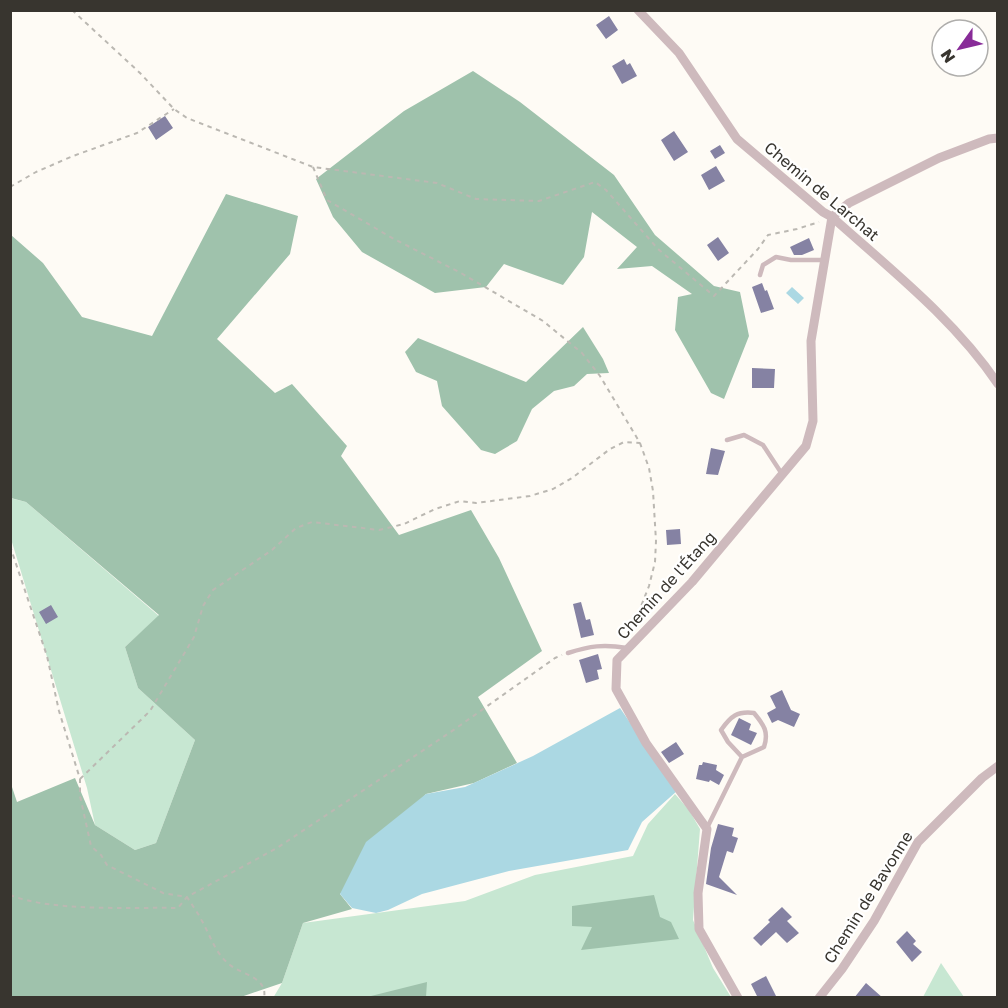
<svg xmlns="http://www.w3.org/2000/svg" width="1008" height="1008" viewBox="0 0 1008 1008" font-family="'Golos Text',sans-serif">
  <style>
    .green { fill: #c7e7d2 }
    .forest { fill: #9fc2ac }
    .water { fill: #abd8e3 }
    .building { fill: #8582a3 }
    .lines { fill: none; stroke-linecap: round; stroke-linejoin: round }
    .path { stroke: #bbb8b2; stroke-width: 2; stroke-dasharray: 4.5 4.5; stroke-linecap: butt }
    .service { stroke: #cebabd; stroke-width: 4.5 }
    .minor { stroke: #cebabd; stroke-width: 9 }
    .labels { text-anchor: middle; stroke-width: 4.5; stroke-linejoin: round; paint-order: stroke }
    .street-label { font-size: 16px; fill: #38352f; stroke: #fff }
  </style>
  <rect width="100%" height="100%" fill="#fefbf5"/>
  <path class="green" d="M10 498 26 502 159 616 125 647 138 688 195 740 156 843 135 850 95 825 87 788 11 539Z
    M675 794 689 810 700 829 693 920 713 968 731 997 273 998 282 983 303 923 465 901 535 875 633 856 648 824Z
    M941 963 964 997H923Z"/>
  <path class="forest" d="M473 71 520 102 614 175 655 235 714 286 740 292 749 336 724 399 711 393 675 330 678 297 692 294 652 266 617 269 637 247 592 212 584 257 563 285 504 264 486 287 435 293 362 252 333 217 316 179 404 111Z
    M226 194 298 216 290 254 217 339 275 393 292 384 347 446 341 456 399 535 471 510 499 558 542 651 478 697 517 763 474 783 426 794 340 894 352 909 303 923 282 983 238 998 11 997 10 781 17 802 75 778 95 825 135 850 156 843 195 740 138 688 125 647 159 615 26 502 11 498V235L43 263 82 317 152 336Z
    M583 327 603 359 609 373 587 374 574 386 554 391 532 409 517 441 495 454 481 450 442 406 437 381 416 372 405 352 418 338 526 382Z
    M654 895 660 917 671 922 679 939 581 950 592 927 572 926V906Z
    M427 982 426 997H371V996Z"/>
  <path class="water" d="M792 287 804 298 798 304 786 293Z
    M620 708 677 791 642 822 628 850 509 871 422 894 388 910 376 913 352 908 340 894 366 842 426 794 465 787 533 756Z"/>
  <path class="building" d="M609 16 618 30 606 39 596 25Z
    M624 59 627 65 630 63 637 76 622 84 612 66Z
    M165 116 173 128 156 140 148 127Z
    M674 131 688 152 674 161 661 140Z
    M720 145 725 153 715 159 710 151Z
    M716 166 725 181 709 190 701 175Z
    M718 237 729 253 718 261 707 245Z
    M809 238 814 250 802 255H794L790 247Z
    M762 283 765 291 767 290 774 309 761 313 752 287Z
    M752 368 775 369 774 388H752Z
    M711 448 725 451 718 475 706 474Z
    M680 529 681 544 667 545 666 530Z
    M581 602 586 620 590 619 594 635 581 638 573 604Z
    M51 605 58 617 46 624 39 612Z
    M598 654 602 669 597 670 599 679 586 683 579 660Z
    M782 690 791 710 800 714 794 727 778 720 772 723 767 713 776 708 770 696Z
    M739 718 751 724 749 730 757 733 751 745 731 735Z
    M676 742 684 754 669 763 661 752Z
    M703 762 717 765 716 770 724 775 719 785 710 780 709 782 696 779 699 765H702Z
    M718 824 734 828 732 836 738 838 733 853 727 851 719 877 737 895 706 884 711 848Z
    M782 907 792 917 787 921 799 933 787 943 776 932 761 946 753 938 770 922 768 920Z
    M907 931 916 941 913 944 922 952 912 962 896 942Z
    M766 976 777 998H758L751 984Z
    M866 983 883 998H854Z"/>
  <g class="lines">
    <path class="path" d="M72 10 140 73 174 109 187 118 313 167 437 183 476 199 539 201 595 182 606 190 658 249 714 296 758 249 768 235 797 229 819 222
      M313 167 327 200 394 239 461 273 543 321 582 353 600 376 640 443 649 468 653 491 656 541 655 562 649 586 632 629
      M10 187 36 172 73 156 137 133 174 109
      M10 546 47 656 59 711 80 779V796L91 846 101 855 107 865 163 893 187 897C192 905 198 913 202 921 211 937 215 953 230 965 242 975 268 977 264 998
      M80 779 150 711 194 637 203 606 213 590 272 550 296 528 312 522 379 530 404 524 435 509 460 501 476 503 530 496 553 489 572 478 610 449 624 442 640 443
      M10 895C53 912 130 907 178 908L187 897 277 848 455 729 555 658 562 655"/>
    <path class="service" d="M760 275 763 265 776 257 791 260H826
      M727 440 744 435 763 445 782 474
      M568 653C590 646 603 644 627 648
      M707 828 742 757 764 747C769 732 764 725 754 713 737 711 731 716 721 730L728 742 742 757"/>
    <path class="minor" d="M638 10 679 53 737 139 823 212 832 217C890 269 954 319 998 384
      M832 217 849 203 939 158 989 139 998 138
      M738 998 699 929 698 893 707 829 646 743 616 689 617 660 692 582 806 446 813 421 811 341 832 217
      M819 998 842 969 874 921 918 842 982 778 998 766"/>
  </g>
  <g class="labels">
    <g class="street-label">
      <text transform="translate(822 191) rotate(40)" y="6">Chemin de Larchat</text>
      <text transform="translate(666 585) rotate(-48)" y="6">Chemin de l'Étang</text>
      <text transform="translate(868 897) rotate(-58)" y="6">Chemin de Bavonne</text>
    </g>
  </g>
  <rect width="1008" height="1008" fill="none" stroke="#38352f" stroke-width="24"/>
  <g transform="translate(960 48) rotate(236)"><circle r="28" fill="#ffffff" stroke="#afaeac" stroke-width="1.5"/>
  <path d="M0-4.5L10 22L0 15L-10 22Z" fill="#882c98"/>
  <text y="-9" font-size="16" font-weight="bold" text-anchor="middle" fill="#38352f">N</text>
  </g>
</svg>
